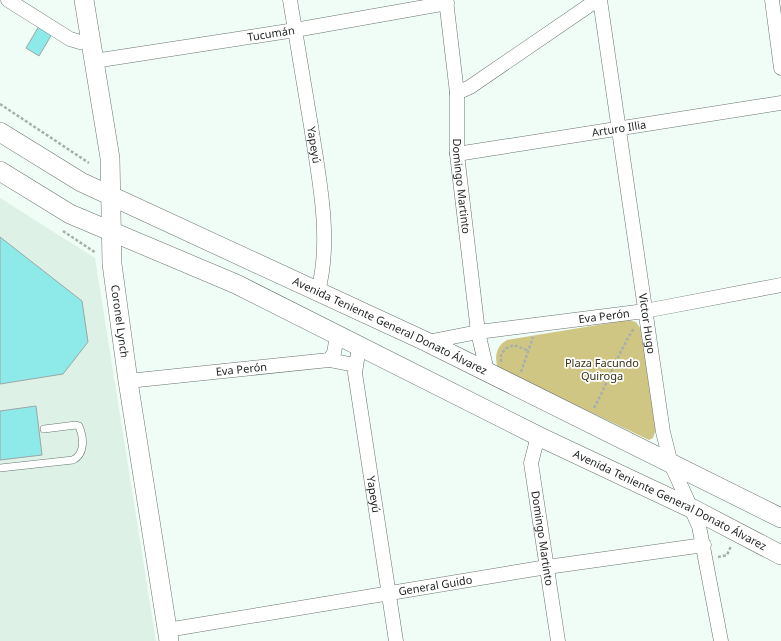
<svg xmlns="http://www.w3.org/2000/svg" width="781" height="641" viewBox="0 0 781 641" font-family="'Noto Sans',sans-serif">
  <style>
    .built { fill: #ddf1e7 }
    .green { fill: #d0c684 }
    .building { fill: #8ee9e9; stroke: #9aa7a6 }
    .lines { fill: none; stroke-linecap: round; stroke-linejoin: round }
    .lane-casing { stroke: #6a746f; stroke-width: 8 }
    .street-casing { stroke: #6a746f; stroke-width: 15 }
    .secondary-casing { stroke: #6a746f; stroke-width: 20 }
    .path { stroke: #a6b0ab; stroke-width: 2.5; stroke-dasharray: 3 2; stroke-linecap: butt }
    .lane { stroke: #fff; stroke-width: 7 }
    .street { stroke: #fff; stroke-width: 14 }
    .secondary { stroke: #fff; stroke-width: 19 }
    .labels { text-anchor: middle; stroke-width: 3.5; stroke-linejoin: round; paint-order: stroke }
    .street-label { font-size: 11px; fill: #1d211f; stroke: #fff }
    .park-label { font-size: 11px; fill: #373214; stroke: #fff }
  </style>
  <rect width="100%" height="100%" fill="#f0fcf6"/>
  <path class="built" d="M0 198 95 258 156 641H0Z"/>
  <path class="green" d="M628 320 636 322 641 329 656 429 653 438 649 440 498 368C494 357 496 346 507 340Z"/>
  <path class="building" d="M39 26 52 34 39 56 26 48Z
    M0 237 82 301 88 342 63 374 0 384Z
    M36 406 42 455 0 460V411Z"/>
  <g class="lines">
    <g class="lane-casing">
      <path id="lane" d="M0 468 73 460C85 454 84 438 79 426L76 425 44 429"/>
    </g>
    <g class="street-casing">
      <g id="street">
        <path d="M8 0 70 39 80 42 91 40"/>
        <path id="s1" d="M290 0C297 42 304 84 311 126 319 178 332 240 318 291"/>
        <path id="s2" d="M446 0 457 93V154L478 332 487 371"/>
        <path id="s3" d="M600 0 663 432 671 464 699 526 721 641"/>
        <path d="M772 0 781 68"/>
        <path id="s4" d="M94 61 295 30 447 3"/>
        <path d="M457 93 470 87 597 0"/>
        <path id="s5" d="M457 154 781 103"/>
        <path id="s6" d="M427 342 478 332 645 311 781 285"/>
        <path id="s7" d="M359 347 355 373 396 641"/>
        <path d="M329 360 334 353 337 336"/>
        <path id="s8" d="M128 381 329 360 355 365"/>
        <path id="s9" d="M538 436 531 463 558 641"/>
        <path id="s10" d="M167 630 547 567 704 545"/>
      </g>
    </g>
    <g class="secondary-casing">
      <g id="secondary">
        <path id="s11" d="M84 0 110 158 112 264 128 381 169 641"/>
        <path id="s12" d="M0 132 81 182 427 342 781 518"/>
        <path id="s13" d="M0 171 70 214 236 284 538 436 693 509 781 555"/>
      </g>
    </g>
    <path class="path" d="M0 104 89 163
      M63 231 96 253
      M501 362V355L505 349 514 345 529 351
      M521 372 533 337
      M594 408C608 382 618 353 634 328
      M718 557 727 555 731 546"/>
    <use href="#lane" class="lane"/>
    <use href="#street" class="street"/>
    <use href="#secondary" class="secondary"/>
  </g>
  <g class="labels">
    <g class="street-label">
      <text dy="4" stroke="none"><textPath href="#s4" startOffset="179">Tucumán</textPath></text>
      <text dy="4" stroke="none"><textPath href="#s5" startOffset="164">Arturo Illia</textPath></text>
      <text dy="4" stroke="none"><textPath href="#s1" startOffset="147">Yapeyú</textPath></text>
      <text dy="4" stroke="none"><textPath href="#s2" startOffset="187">Domingo Martinto</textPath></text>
      <text dy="4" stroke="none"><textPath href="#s6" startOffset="179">Eva Perón</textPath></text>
      <text dy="4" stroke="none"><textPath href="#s11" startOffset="324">Coronel Lynch</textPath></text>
      <text dy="4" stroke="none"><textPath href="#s3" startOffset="327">Victor Hugo</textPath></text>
      <text dy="4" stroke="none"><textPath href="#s12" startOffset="436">Avenida Teniente General Donato Álvarez</textPath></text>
      <text dy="4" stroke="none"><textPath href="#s8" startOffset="114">Eva Perón</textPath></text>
      <text dy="4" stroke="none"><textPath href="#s7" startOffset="149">Yapeyú</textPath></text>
      <text dy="4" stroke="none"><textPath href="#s13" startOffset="747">Avenida Teniente General Donato Álvarez</textPath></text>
      <text dy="4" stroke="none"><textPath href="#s9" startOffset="104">Domingo Martinto</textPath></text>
      <text dy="4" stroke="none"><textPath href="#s10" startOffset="272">General Guido</textPath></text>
    </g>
    <g class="park-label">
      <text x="602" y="367">Plaza Facundo<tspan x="602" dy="13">Quiroga</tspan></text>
    </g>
  </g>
</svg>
